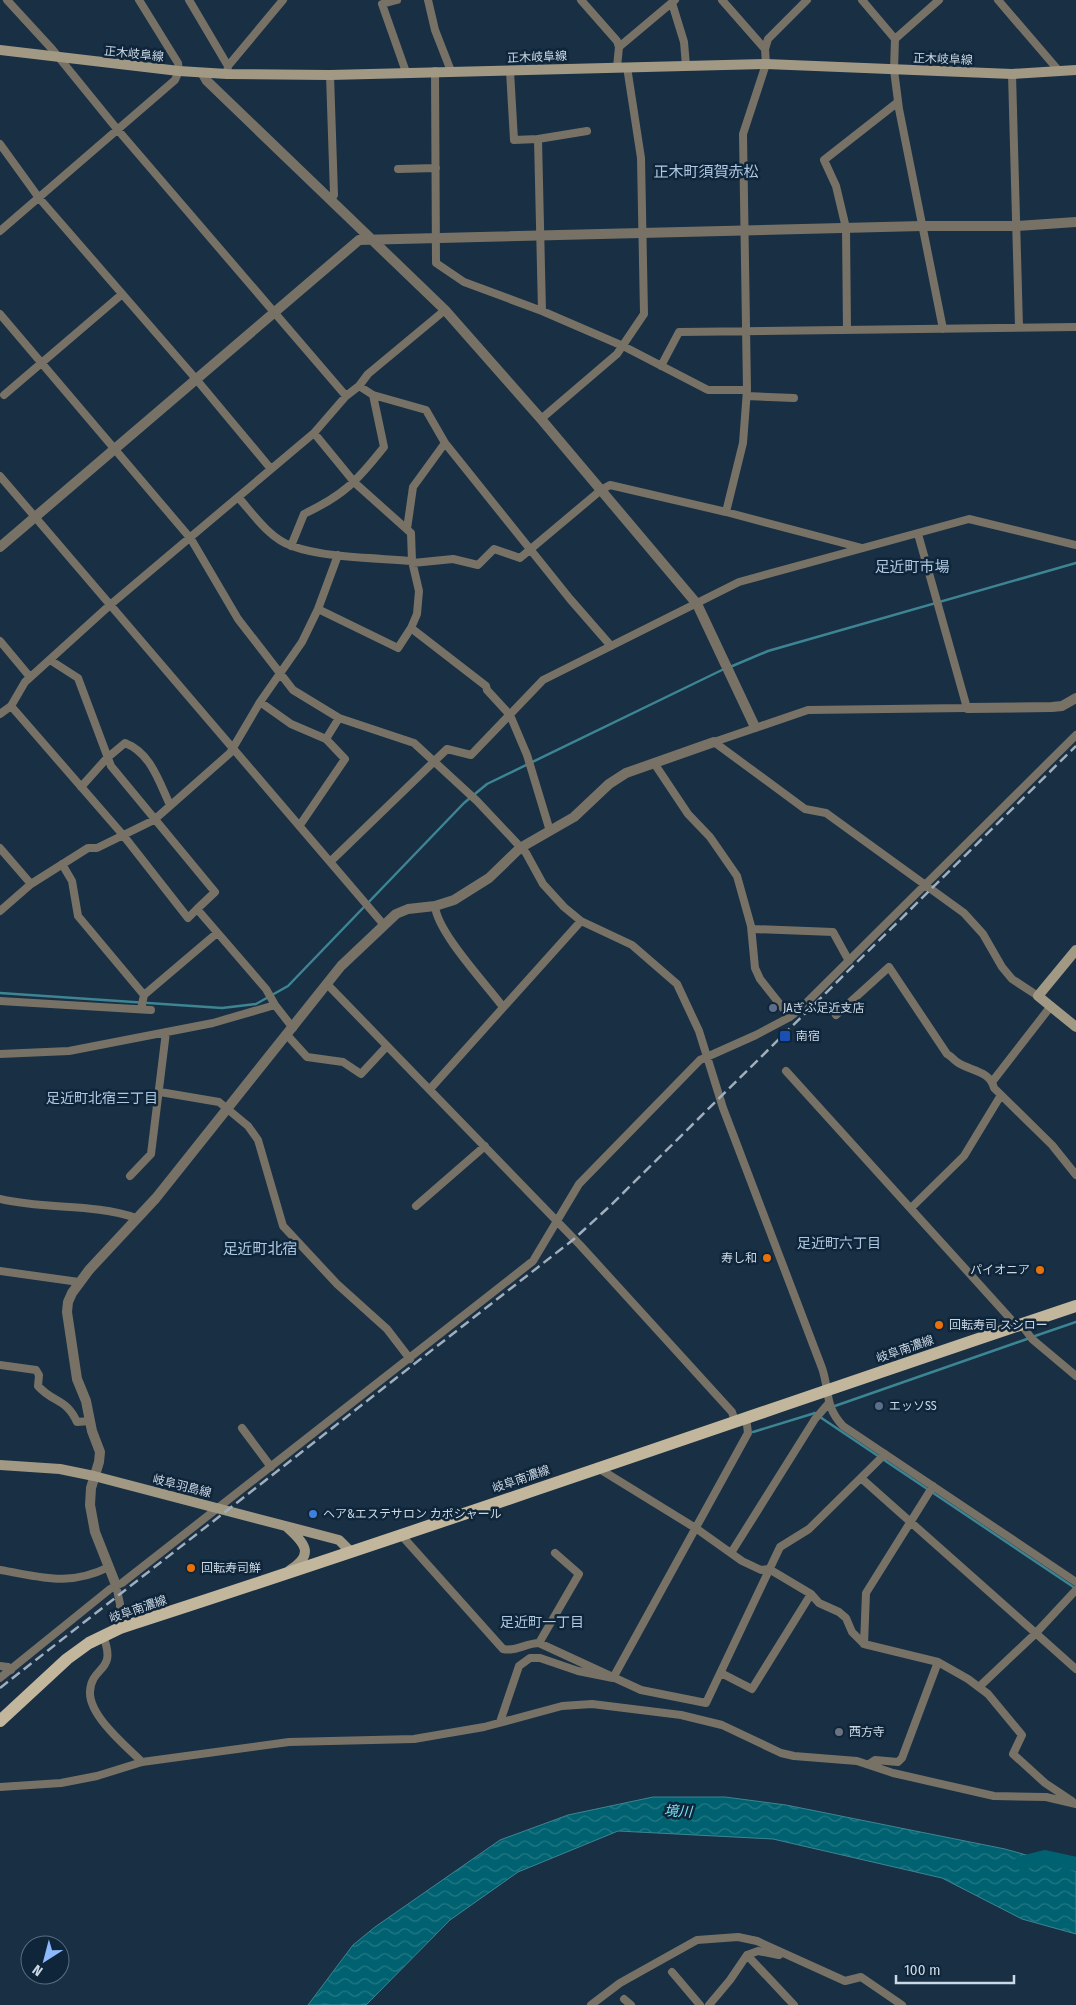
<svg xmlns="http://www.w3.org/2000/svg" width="1076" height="2005" viewBox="0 0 1076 2005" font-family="'Fira Sans Condensed','Noto Sans JP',sans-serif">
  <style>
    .water { fill: url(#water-waves); stroke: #3d8593 }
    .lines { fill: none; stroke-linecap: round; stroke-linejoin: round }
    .stream { stroke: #3d8593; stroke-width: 2.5 }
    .river { stroke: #006270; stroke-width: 14 }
    .minor { stroke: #777265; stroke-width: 8 }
    .tertiary { stroke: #777265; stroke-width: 10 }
    .secondary { stroke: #a19984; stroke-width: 10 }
    .primary { stroke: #c2b79c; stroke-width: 12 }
    .rail { stroke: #a0afbe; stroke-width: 2.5; stroke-dasharray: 10 5; stroke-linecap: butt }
    .service-dot { fill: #5c6f8a; stroke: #0f2539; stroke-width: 2 }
    .transit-dot { fill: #1a4fb4; stroke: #0f2539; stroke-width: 2 }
    .food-dot { fill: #e8710a; stroke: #0f2539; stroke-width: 2 }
    .shop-dot { fill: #3f7fe0; stroke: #0f2539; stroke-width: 2 }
    .worship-dot { fill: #6b7280; stroke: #0f2539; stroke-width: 2 }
    .labels { text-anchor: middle; stroke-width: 5; stroke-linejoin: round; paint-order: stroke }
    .street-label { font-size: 12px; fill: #cbd8e5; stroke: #0f2539 }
    .poi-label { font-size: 12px; fill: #cbd8e5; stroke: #0f2539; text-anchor: start }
    .neighbourhood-label { font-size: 14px; fill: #afc9e3; stroke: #0f2539 }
    .water-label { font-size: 14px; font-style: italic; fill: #78e5f9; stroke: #0f2539 }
    .quarter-label { font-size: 15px; fill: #afc9e3; stroke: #0f2539 }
  </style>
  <defs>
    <pattern id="water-waves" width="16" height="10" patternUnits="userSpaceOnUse" patternTransform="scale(1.25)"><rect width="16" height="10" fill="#006270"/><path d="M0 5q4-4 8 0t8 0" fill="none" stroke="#247884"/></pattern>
  </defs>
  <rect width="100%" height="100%" fill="#192f44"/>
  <path class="water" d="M653 1797H725L786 1805 1005 1849 1076 1869V1934L1022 1919 942 1878 773 1839 618 1831 518 1872 450 1920 366 2005H308L353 1945 375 1927 500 1840 568 1815Z"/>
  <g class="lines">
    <path class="stream" d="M730 667 768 651 1076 563
      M0 993 222 1008 256 1004 288 986 464 803 487 784 724 669
      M1035 1336 1076 1322
      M832 1407 1027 1339
      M814 1413 1075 1588
      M753 1432 815 1413"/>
    <path class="river" d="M1021 1863 1045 1857 1076 1864"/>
    <path class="minor" d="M7 0 52 49 117 129 346 396
      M189 0 228 66
      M397 0 382 4 406 72
      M428 0 435 30 451 71
      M581 0 617 41 619 47 617 67
      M722 0 765 49
      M862 0 895 39 894 70 899 109 943 329
      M998 0 1059 71
      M672 3 684 42 686 66
      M895 39 939 0
      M619 47 675 0
      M435 71 436 263 464 282 542 311 623 346 708 390H747
      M510 71 514 140 538 139 542 311
      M227 74 228 66 283 0
      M1012 74 1019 327
      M330 75 334 195 331 199
      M538 139 587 131
      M0 144 39 198 196 379 271 469
      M398 169 436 168
      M0 231 175 80 179 71 178 63 139 0
      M0 314 191 539 238 619 293 690 339 718 414 743 477 801 526 853 543 884 564 907 581 921 632 945 677 984 699 1031 723 1108 822 1368C830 1391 824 1406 843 1426L1076 1582
      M847 330 846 228 836 186 824 160 898 102
      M661 366 679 332 1076 327
      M359 386 368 374 445 310
      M4 395 121 295
      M747 396 794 398
      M541 419 617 354 644 314 641 158 627 67
      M314 433 355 483 411 533 412 561 419 591 417 614 411 628
      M0 476 384 925
      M238 497C253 514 270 539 292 546 324 558 377 558 412 561
      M726 512 743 443 747 390 743 134 766 64 765 49 768 39 807 0
      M407 529 413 487 445 443
      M918 534 967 708 808 710 714 742 805 809 826 813 964 913 983 934 1002 967 1012 979 1038 996
      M291 546 304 514C344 495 357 481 384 447L373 395
      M413 563 453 559 478 565 494 549 520 558 601 490 610 485 726 512 862 548
      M318 609 398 648 411 628 486 686 487 690 510 715 527 755 550 831
      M0 641 30 677
      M50 660 78 678 111 766 215 892 197 909
      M260 702 291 724 326 739 345 759 300 825
      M11 706 123 835 188 918 197 909 266 989 275 1005 293 1028
      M0 714 11 706 25 682 110 605 314 433 346 396 359 386 373 395 426 410 445 443 570 599 611 646
      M326 739 339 718
      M654 763 688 814 710 837 737 876 751 926 755 968 760 979 790 1017
      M81 787 107 758 125 743C151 753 159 782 170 805
      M0 848 31 884
      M331 861 447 749 471 755 543 680 739 582 969 519 1076 545
      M62 864 72 881 78 916 144 995 141 1009
      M435 906C437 932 486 984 503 1007
      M0 911 31 884 88 848H97L154 820 230 753 260 702 302 642 318 609 338 555
      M752 929 833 932 849 961
      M327 984 580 1245 732 1412 735 1421
      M144 995 217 933
      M0 1001 151 1010
      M836 1015 889 967 947 1054C951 1056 954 1060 957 1062 969 1071 990 1070 994 1088L1052 1145 1076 1175
      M287 1035 307 1057 343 1062 361 1074 387 1046
      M0 1054 69 1051 213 1023 275 1005
      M786 1071 1017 1326
      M992 1082 1051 1006
      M430 1089 581 921
      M160 1092 219 1102 248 1126 258 1140 283 1226 337 1284 387 1329 410 1359
      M130 1176 151 1154 166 1032
      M0 1199C45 1210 93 1203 136 1218
      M416 1206 485 1146
      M911 1208 964 1156 1001 1095
      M0 1271 79 1282
      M1021 1324 1032 1339 1076 1376
      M0 1365 36 1370 39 1375 38 1386C53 1403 66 1398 77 1422L90 1421
      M242 1428 271 1467
      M598 1468 697 1529 742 1561 761 1570 769 1569 811 1594 819 1603 839 1612 846 1618 852 1632 864 1644 938 1662 968 1679 988 1694 1022 1735 1013 1754 1045 1783 1072 1801
      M861 1478 1076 1669
      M402 1536 503 1649C516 1652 526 1643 539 1643L641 1690 706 1703 780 1547 809 1529 885 1454
      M731 1553 815 1419 828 1404
      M0 1570C42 1577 68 1587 109 1567
      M116 1585 120 1604V1628
      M103 1636C118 1673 91 1665 90 1692 89 1716 127 1747 142 1762
      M539 1643 579 1574 555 1553
      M864 1644 866 1593 933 1486
      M0 1666 8 1667 11 1670
      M721 1673 752 1689 811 1594
      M0 1678 110 1589 122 1583 533 1261 579 1184 700 1060 756 1035 790 1017 800 1009 1076 735
      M979 1687 1035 1634 1076 1590
      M500 1722 519 1666 530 1658H540L578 1671 613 1678 748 1433 746 1417
      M869 1764 875 1760 898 1762 902 1758 938 1662
      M0 1787 61 1783 97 1776 142 1762 289 1742 414 1739 484 1727 562 1706 592 1704 681 1715 722 1725 781 1753 794 1756 857 1761 893 1773 994 1796 1046 1797 1076 1804
      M747 1955 794 2005
      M672 1972 700 2005
      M624 1999 631 2005
      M591 2005 620 1983 697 1940 738 1937 757 1941 845 1981 861 1977 902 2005
      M709 2005 730 1980 747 1955 758 1951 779 1955"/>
    <path class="tertiary" d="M203 74 207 81 445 310 541 419 697 604 755 727
      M0 547 359 240 922 226H1017L1076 222
      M967 708 1052 707 1062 706 1076 698
      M116 1585 95 1532 90 1505 91 1488 99 1462 100 1452 92 1431 86 1401 77 1379 67 1312 68 1302 72 1293 89 1270 156 1198 341 966 396 914 408 909 435 906 454 900 489 878 520 848 574 817 609 784 626 773 714 742"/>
    <path class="secondary" d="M0 50 179 71 227 74 330 75 766 64 1012 74 1076 70
      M1076 950 1038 996 1076 1027
      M0 1465 60 1469 94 1476 339 1540 351 1552
      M288 1528C306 1544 314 1555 290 1570"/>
    <path class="primary" d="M0 1721 67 1659 89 1643 120 1628C440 1525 757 1413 1076 1306"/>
    <path class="rail" d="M0 1688 574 1239 611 1205 1076 746"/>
  </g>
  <g class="service-dot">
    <circle cx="773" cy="1008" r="5"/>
    <circle cx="879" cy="1406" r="5"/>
  </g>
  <rect class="transit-dot" x="779" y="1030" width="12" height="12" rx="2.5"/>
  <g class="food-dot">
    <circle cx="767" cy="1258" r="5"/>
    <circle cx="1040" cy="1270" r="5"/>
    <circle cx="939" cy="1325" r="5"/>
    <circle cx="191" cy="1568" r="5"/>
  </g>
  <circle class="shop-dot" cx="313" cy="1514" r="5"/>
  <circle class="worship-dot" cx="839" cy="1732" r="5"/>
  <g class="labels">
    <g class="street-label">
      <text transform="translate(134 54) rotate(6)" y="4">正木岐阜線</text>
      <text transform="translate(537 57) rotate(-2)" y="4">正木岐阜線</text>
      <text transform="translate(943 59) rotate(2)" y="4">正木岐阜線</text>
      <text transform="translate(905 1349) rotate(-19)" y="4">岐阜南濃線</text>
      <text transform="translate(521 1479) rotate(-19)" y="4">岐阜南濃線</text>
      <text transform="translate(182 1486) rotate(14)" y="4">岐阜羽島線</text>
      <text transform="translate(138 1609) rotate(-19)" y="4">岐阜南濃線</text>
    </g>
    <g class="poi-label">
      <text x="783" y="1012">JAぎふ足近支店</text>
      <text x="796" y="1040">南宿</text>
      <text x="757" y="1262" text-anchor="end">寿し和</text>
      <text x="1030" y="1274" text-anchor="end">パイオニア</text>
      <text x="949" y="1329">回転寿司 スシロー</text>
      <text x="889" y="1410">エッソSS</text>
      <text x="323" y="1518">ヘア&amp;エステサロン カポシャール</text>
      <text x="201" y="1572">回転寿司鮮</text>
      <text x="849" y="1736">西方寺</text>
    </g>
    <g class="neighbourhood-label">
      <text x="102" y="1103">足近町北宿三丁目</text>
      <text x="839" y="1248">足近町六丁目</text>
      <text x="542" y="1627">足近町一丁目</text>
    </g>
    <g class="water-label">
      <text transform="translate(678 1811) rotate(3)" y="5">境川</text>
    </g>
    <g class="quarter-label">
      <text x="706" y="177">正木町須賀赤松</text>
      <text x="912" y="572">足近町市場</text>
      <text x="260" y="1254">足近町北宿</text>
    </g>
  </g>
  <g transform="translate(45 1960) rotate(216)"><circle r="24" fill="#0f2539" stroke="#5a6d7e"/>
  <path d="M0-4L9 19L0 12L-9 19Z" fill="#8eb9fd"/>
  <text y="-8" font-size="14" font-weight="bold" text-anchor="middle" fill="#cbd8e5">N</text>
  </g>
  <path d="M896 1975v8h118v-8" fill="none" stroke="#cbd8e5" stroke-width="2.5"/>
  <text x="904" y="1975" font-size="15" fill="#cbd8e5" stroke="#0f2539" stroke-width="4" paint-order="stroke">100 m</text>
</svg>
